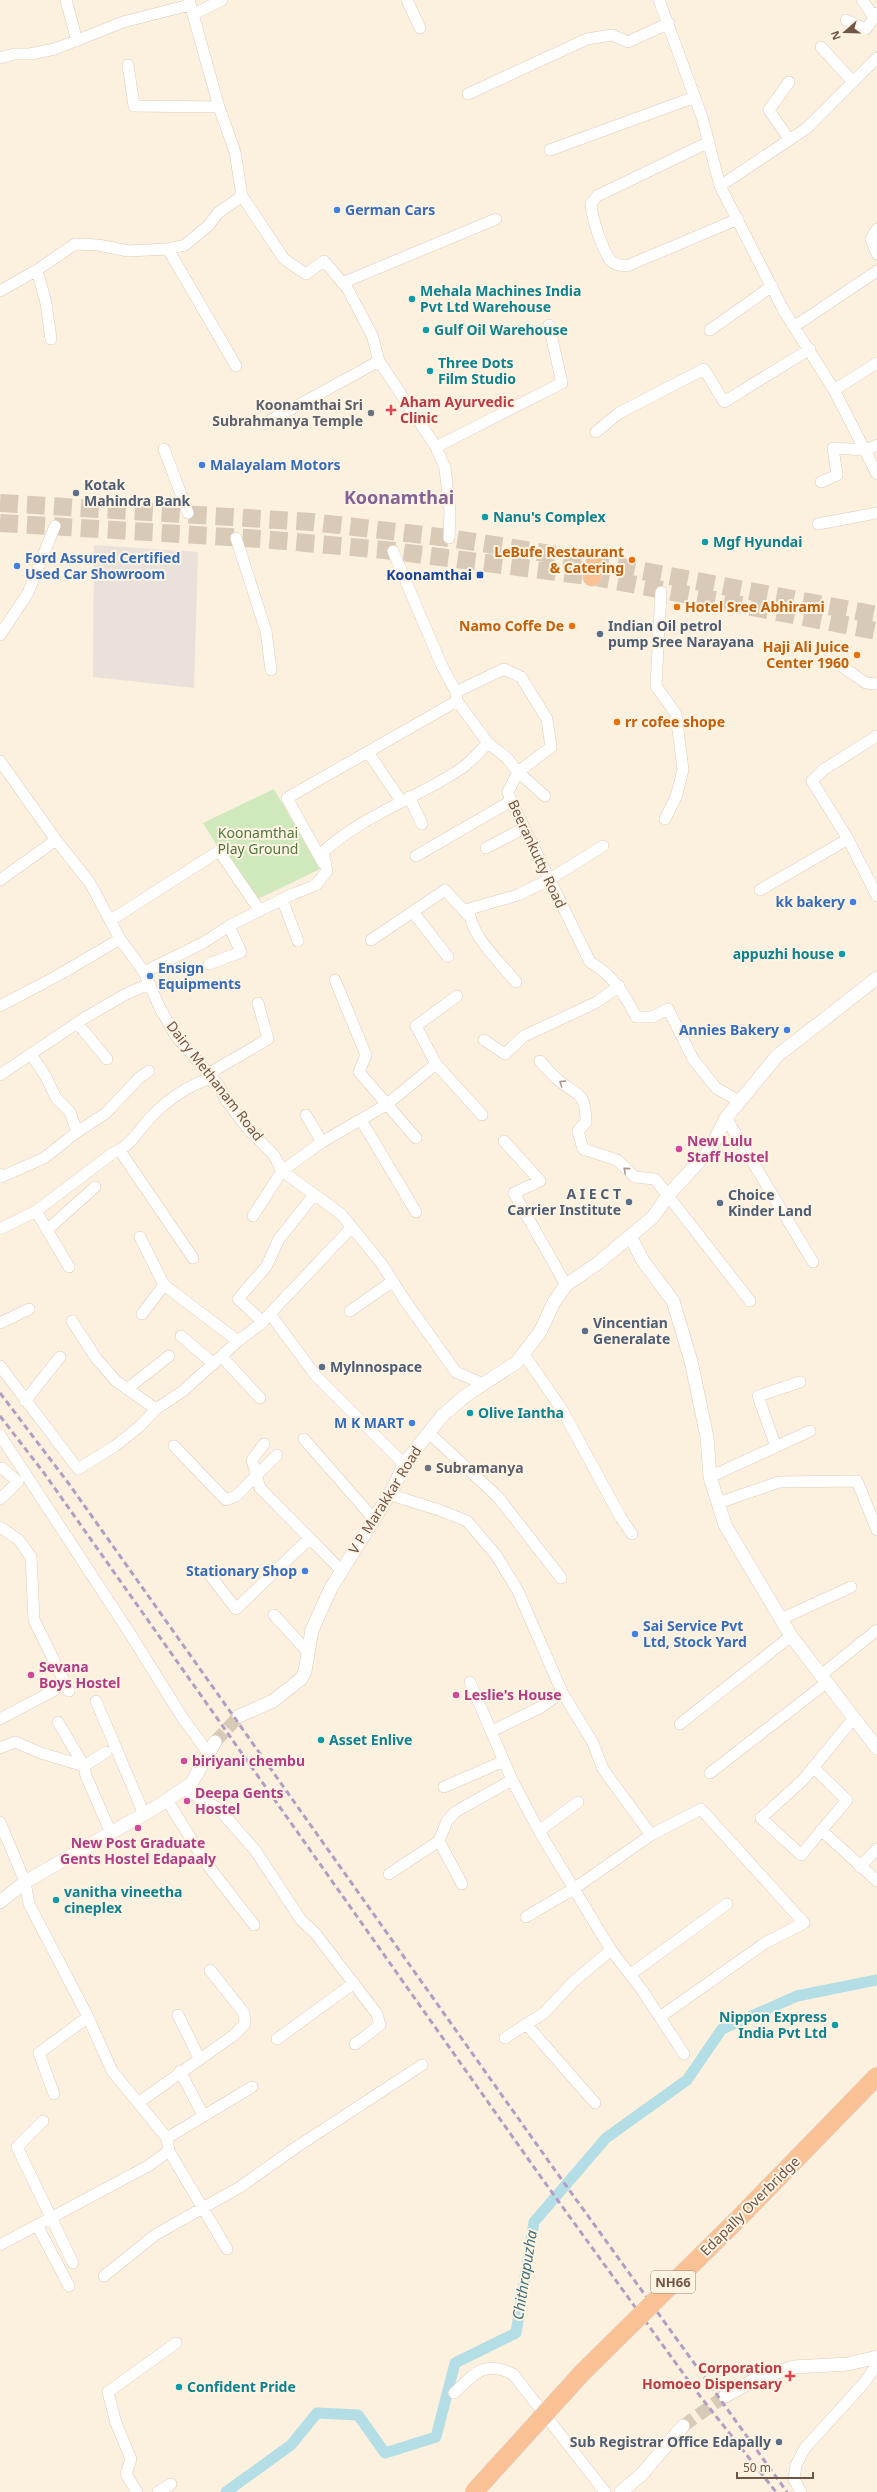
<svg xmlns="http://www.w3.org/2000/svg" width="877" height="2492" viewBox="0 0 877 2492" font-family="'Noto Sans',sans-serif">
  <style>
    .industrial { fill: #eae2da }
    .green { fill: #cfe9bd }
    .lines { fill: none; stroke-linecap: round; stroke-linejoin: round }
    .canal { stroke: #b3dee5; stroke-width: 11 }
    .tertiary-tunnel { stroke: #d9cab8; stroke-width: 13; stroke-dasharray: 13 6; stroke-linecap: butt }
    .trunk-tunnel { stroke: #d9cab8; stroke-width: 18; stroke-dasharray: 18 9; stroke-linecap: butt }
    .minor-casing { stroke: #dfccba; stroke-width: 12 }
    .tertiary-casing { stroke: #dfccba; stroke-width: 14 }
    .trunk-casing { stroke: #ddd6d3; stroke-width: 19 }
    .minor { stroke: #fff; stroke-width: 11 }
    .tertiary { stroke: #fff; stroke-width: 13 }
    .trunk { stroke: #fac194; stroke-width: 18 }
    .rail { stroke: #b29ec4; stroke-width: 3; stroke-dasharray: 6 4; stroke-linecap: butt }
    .trunk-bridge-casing { stroke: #ddd6d3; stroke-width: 19; stroke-linecap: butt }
    .trunk-bridge { stroke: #fac194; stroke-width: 18 }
    .oneway { stroke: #aa9a91 }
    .shop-dot { fill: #3f7fe0; stroke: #fff4e4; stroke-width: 1.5 }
    .culture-dot { fill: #0f9aa8; stroke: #fff4e4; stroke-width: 1.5 }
    .health-dot { fill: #e0444e; stroke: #fff4e4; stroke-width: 1.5 }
    .worship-dot { fill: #6b7280; stroke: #fff4e4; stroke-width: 1.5 }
    .service-dot { fill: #5c6f8a; stroke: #fff4e4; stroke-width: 1.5 }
    .food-dot { fill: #e8710a; stroke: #fff4e4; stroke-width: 1.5 }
    .transit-dot { fill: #1a4fb4; stroke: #fff4e4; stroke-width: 1.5 }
    .hotel-dot { fill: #d1479c; stroke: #fff4e4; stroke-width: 1.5 }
    .labels { text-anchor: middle; stroke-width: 4; stroke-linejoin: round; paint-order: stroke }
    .shield { fill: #fff4e4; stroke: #9c8576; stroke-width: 1 }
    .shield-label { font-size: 13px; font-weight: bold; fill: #715647 }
    .shop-label { font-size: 14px; font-weight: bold; fill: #366cbe; stroke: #fff4e4; text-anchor: start }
    .culture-label { font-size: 14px; font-weight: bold; fill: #0d838f; stroke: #fff4e4; text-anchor: start }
    .health-label { font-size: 14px; font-weight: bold; fill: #be3a42; stroke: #fff4e4; text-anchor: start }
    .worship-label { font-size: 14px; font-weight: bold; fill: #5b616d; stroke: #fff4e4; text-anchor: end }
    .service-label { font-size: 14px; font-weight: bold; fill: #4e5e75; stroke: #fff4e4; text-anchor: start }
    .food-label { font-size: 14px; font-weight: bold; fill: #c56008; stroke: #fff4e4; text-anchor: end }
    .transit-label { font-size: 14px; font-weight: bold; fill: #164399; stroke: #fff4e4; text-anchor: end }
    .park-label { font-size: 14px; fill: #50783f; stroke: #fff4e4 }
    .street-label { font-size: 14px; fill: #715647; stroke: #fff4e4 }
    .hotel-label { font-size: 14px; font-weight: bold; fill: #b23c85; stroke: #fff4e4; text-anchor: start }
    .water-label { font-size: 15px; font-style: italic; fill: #3e747f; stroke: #fff4e4 }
    .district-label { font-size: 18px; font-weight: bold; fill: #846295; stroke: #fff4e4 }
  </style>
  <rect width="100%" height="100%" fill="#fcf0de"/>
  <path class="industrial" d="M94 545 198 552 194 688 93 677Z"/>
  <path class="green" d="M274 789 320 869 252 902 203 823Z"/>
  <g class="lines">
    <path class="canal" d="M226 2492 291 2445 317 2413 358 2415 385 2453 436 2437 455 2363 516 2333 534 2222 606 2138 687 2080 722 2029 797 1996 877 1980"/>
    <path class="tertiary-tunnel" d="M215 1742 239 1716
      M683 2426 725 2396"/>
    <path class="trunk-tunnel" d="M0 503 312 522 449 538 558 555 877 615
      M0 523 262 539 385 550 595 577 877 631"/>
    <g class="minor-casing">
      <path id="minor" d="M66 0 77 41
        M189 0 219 107 235 152 242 196 284 259 306 274 324 261 347 288 372 335 379 361 436 447 445 468 450 511 449 538
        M407 0 420 28
        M659 0 702 117 720 186 784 311 834 390 877 474
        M862 0 874 17
        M194 14 222 0
        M846 20 866 29 877 13
        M821 47 853 82
        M0 58 14 54H30L55 49 123 22 190 5
        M128 65 134 106 219 107
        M468 94 587 39 612 35 628 42 669 23
        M789 139 769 110 789 82
        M709 142 597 196 591 204C592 219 602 248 610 260 615 266 621 265 627 266L738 219
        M550 150 695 97
        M720 186 807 128 877 58
        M877 229 871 239 877 254
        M168 249 236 366
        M37 270 46 303 51 339
        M342 283 496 219
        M0 291 37 270 75 244 98 245 128 251 168 249 185 245 208 226 218 213 242 196
        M795 326 877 271
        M710 330 772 286
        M834 390 877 363
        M264 424 379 361
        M596 432 619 413 704 369 724 402 810 349
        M436 447 562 383 549 325
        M164 449 188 513
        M821 482 837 475 833 448 866 450 877 445
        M818 524 877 513
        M236 538 266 631 271 670
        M393 551 441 664 456 692 457 701 488 743 507 758 518 772 508 792 511 801 590 962C613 975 624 993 636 1017H652L668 1009 693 1059 716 1088 739 1101
        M661 592 656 686 676 714 683 770 676 797 665 819
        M0 635 28 593 55 526
        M844 668 866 683 877 684
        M456 692 504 669 521 677 547 719 551 747 518 772 545 796
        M877 736 823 770 812 781 848 839 877 896
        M368 752 401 801
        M0 761 56 840 90 883 120 939 144 972 160 1008 176 1036 219 1086 226 1100 248 1129 274 1155 282 1171 341 1214 381 1263 406 1302 456 1372 483 1384
        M409 797 422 824
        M486 848 524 828
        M416 856 511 801
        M323 863 287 798 457 701
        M0 880 56 840
        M760 890 848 839
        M282 899 298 941
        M413 912 448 957
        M111 920 219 851 260 911
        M371 940 445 890 469 916
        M209 964 241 952 229 926
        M144 972 203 943 229 926 293 894 316 885 327 871 323 852C362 816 415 799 459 770 470 763 479 752 488 743
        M335 980 366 1055 359 1072 416 1138
        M516 982C500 962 470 936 469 909L518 895 550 879 603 846
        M457 996 416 1026 436 1064 482 1115
        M0 1006 57 976 120 939
        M78 1024 107 1059
        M484 1040 505 1054 524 1036 597 1002 619 986
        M31 1054 46 1077 56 1098 70 1112 77 1132 106 1113 139 1078 149 1071
        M540 1061C546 1067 551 1074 557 1079 576 1096 586 1090 586 1122L578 1131 583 1149 617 1160 635 1177 655 1179 750 1301
        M208 1074 268 1039 258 1003
        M0 1075 86 1017 126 994 149 984
        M306 1115 322 1142
        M726 1118 813 1262
        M361 1120 416 1212
        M504 1141 540 1181 514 1193 566 1285
        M120 1151 193 1258
        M0 1174 1 1177 44 1158 77 1132
        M36 1211 69 1267
        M253 1216 282 1171 322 1142 386 1105 436 1064
        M0 1229 36 1211 113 1153C129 1148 139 1130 150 1118 168 1099 187 1086 211 1078
        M47 1230 95 1187
        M140 1237 164 1285 238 1341
        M350 1311 393 1281
        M142 1314 164 1285
        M270 1314 316 1376 404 1464
        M265 1319 351 1228
        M72 1321 96 1358 116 1381 156 1409
        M0 1323 29 1309
        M181 1336 214 1364
        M523 1353 561 1408 621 1518 632 1534
        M222 1357 260 1398
        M0 1366 78 1469 115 1446 140 1426 156 1409 183 1391 238 1341 263 1322 238 1299 266 1267 279 1239 314 1195
        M127 1389 169 1356
        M25 1401 60 1357
        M429 1433 498 1497 561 1578
        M0 1435 129 1632 182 1717 209 1754
        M304 1439 373 1518
        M264 1444 252 1460 260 1488 341 1570
        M174 1446 226 1500 236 1496 277 1455
        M776 1447 758 1396 800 1382
        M0 1469 2 1468 18 1482 0 1499
        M710 1477 810 1431
        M388 1494 439 1510 467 1521 496 1555 518 1591 562 1692 593 1743 603 1769 651 1835
        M718 1503 779 1482 857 1481 877 1530
        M0 1527 19 1540 31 1557 34 1620 69 1691
        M210 1575 236 1609 310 1538
        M274 1615 307 1651
        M781 1619 851 1587
        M821 1675 877 1630
        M470 1682 512 1780 539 1831 611 1950 642 1990 684 2054
        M96 1701 144 1814
        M0 1719 55 1690
        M58 1722 84 1766
        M680 1724 791 1636
        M492 1731 541 1707 562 1692
        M0 1748 15 1742 41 1753 84 1766
        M106 1752 84 1766 86 1776 111 1833
        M813 1767 847 1800 801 1855 761 1818 803 1780 853 1719
        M710 1773 826 1683
        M444 1787 504 1761
        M184 1789 218 1808 255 1850 301 1920 315 1933 377 2014 380 2025 355 2044
        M167 1800 206 1863 254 1925
        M0 1822 25 1882 29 1904 88 2017 112 2071 167 2138 169 2151 148 2166 0 2245
        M821 1830 877 1881
        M539 1831 578 1802
        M860 1867 877 1849
        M389 1874 439 1841
        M462 1884 439 1841 447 1821 455 1812 512 1780
        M526 1917 575 1888 651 1835 701 1809 804 1923 765 1943 660 2017
        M631 1974 727 1904
        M178 2015 199 2058
        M526 2024 595 2103
        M505 2038 544 2013 573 1982 611 1950
        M277 2039 354 1983
        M180 2071 203 2115
        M54 2094 39 2053 88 2017
        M138 2103 234 2035 245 2024 244 2013 210 1970
        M43 2121 17 2147 73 2263
        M167 2138 252 2087
        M169 2151 227 2249
        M37 2225 69 2286
        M104 2276 155 2235 240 2187 295 2148 422 2065
        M454 2393C475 2373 484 2360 513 2374L605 2492
        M137 2492 126 2474 131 2459 116 2423 108 2392 176 2343
        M158 2492 171 2484
        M801 2492 794 2479 796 2465 805 2448 865 2382 877 2364"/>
    </g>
    <g class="tertiary-casing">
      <path id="tertiary" d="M630 1236 643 1261 673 1301 691 1361 707 1437 710 1477 725 1525 791 1636 877 1748
        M239 1716 273 1701 301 1679 305 1671 312 1630 331 1588 394 1487 404 1464 442 1416 465 1396 517 1362 540 1332 554 1302 566 1285 598 1263 653 1217 669 1194 710 1150 726 1118 777 1056 877 978
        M0 1902 25 1882 158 1806 191 1784 215 1742
        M725 2396 758 2378 794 2367 848 2364 877 2357
        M621 2492 642 2474 683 2426"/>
    </g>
    <g class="trunk-casing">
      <path id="trunk" d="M592 577 595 562"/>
    </g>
    <use href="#minor" class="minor"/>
    <use href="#tertiary" class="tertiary"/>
    <use href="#trunk" class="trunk"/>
    <path class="rail" d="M0 1393 69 1484 552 2166 787 2492
      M0 1416 44 1473 543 2180 696 2391 776 2492"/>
    <g class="trunk-bridge-casing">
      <path id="trunk-bridge" d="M474 2492 582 2373 737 2220 877 2076"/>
    </g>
    <use href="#trunk-bridge" class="trunk-bridge"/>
  </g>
  <defs><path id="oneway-chevron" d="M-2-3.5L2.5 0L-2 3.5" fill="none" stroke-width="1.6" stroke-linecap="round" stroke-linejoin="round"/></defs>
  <g class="oneway">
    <use href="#oneway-chevron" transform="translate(562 1083) rotate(-147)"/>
    <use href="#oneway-chevron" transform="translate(626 1170) rotate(-139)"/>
  </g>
  <g class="shop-dot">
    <circle cx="337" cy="210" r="4"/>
    <circle cx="202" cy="465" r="4"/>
    <circle cx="17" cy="566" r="4"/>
    <circle cx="853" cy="902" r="4"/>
    <circle cx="150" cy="976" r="4"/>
    <circle cx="787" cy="1030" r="4"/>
    <circle cx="412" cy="1423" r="4"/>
    <circle cx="305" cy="1571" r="4"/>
    <circle cx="635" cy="1634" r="4"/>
  </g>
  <g class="culture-dot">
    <circle cx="412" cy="299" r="4"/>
    <circle cx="426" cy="330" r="4"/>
    <circle cx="430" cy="371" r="4"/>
    <circle cx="485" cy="517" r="4"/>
    <circle cx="705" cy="542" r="4"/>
    <circle cx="842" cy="954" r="4"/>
    <circle cx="470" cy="1413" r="4"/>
    <circle cx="321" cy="1740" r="4"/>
    <circle cx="56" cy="1900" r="4"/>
    <circle cx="835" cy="2025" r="4"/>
    <circle cx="179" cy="2387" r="4"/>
  </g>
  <g class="health-dot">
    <path d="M389 404h4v4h4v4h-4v4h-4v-4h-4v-4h4z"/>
    <path d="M788 2370h4v4h4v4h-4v4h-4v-4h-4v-4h4z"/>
  </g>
  <g class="worship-dot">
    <circle cx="371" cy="413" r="4"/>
    <circle cx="428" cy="1468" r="4"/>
  </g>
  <g class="service-dot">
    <circle cx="76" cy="493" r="4"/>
    <circle cx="600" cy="634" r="4"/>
    <circle cx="629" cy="1202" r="4"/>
    <circle cx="720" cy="1203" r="4"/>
    <circle cx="585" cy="1331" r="4"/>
    <circle cx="322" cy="1367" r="4"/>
    <circle cx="779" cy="2442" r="4"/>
  </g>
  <g class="food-dot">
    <circle cx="632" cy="560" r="4"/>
    <circle cx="677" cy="607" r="4"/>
    <circle cx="572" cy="626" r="4"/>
    <circle cx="857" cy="655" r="4"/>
    <circle cx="617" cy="722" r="4"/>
  </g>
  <rect class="transit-dot" x="476" y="571" width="8" height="8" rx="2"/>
  <g class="hotel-dot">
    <circle cx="679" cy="1149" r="4"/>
    <circle cx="31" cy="1675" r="4"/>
    <circle cx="456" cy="1695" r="4"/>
    <circle cx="184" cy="1761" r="4"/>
    <circle cx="187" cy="1801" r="4"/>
    <circle cx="138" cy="1828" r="4"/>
  </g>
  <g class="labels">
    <rect class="shield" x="651" y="2271" width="44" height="22" rx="3"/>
    <g class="shield-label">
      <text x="673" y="2287">NH66</text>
    </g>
    <g class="shop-label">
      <text x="345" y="215">German Cars</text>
      <text x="210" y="470">Malayalam Motors</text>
      <text x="25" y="563">Ford Assured Certified<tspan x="25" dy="16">Used Car Showroom</tspan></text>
      <text x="845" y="907" text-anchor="end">kk bakery</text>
      <text x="158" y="973">Ensign<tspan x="158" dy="16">Equipments</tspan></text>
      <text x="779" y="1035" text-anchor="end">Annies Bakery</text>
      <text x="404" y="1428" text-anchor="end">M K MART</text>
      <text x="297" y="1576" text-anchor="end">Stationary Shop</text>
      <text x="643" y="1631">Sai Service Pvt<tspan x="643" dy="16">Ltd, Stock Yard</tspan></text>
    </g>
    <g class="culture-label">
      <text x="420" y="296">Mehala Machines India<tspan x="420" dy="16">Pvt Ltd Warehouse</tspan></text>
      <text x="434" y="335">Gulf Oil Warehouse</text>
      <text x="438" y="368">Three Dots<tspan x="438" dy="16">Film Studio</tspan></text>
      <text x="493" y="522">Nanu's Complex</text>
      <text x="713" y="547">Mgf Hyundai</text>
      <text x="834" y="959" text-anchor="end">appuzhi house</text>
      <text x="478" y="1418">Olive Iantha</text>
      <text x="329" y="1745">Asset Enlive</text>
      <text x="64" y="1897">vanitha vineetha<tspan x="64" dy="16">cineplex</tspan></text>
      <text x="827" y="2022" text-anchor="end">Nippon Express<tspan x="827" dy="16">India Pvt Ltd</tspan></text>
      <text x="187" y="2392">Confident Pride</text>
    </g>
    <g class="health-label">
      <text x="400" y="407">Aham Ayurvedic<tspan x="400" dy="16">Clinic</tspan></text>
      <text x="782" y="2373" text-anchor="end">Corporation<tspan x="782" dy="16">Homoeo Dispensary</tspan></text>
    </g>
    <g class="worship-label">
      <text x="363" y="410">Koonamthai Sri<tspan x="363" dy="16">Subrahmanya Temple</tspan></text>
      <text x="436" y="1473" text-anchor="start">Subramanya</text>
    </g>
    <g class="service-label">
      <text x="84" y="490">Kotak<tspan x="84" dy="16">Mahindra Bank</tspan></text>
      <text x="608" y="631">Indian Oil petrol<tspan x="608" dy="16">pump Sree Narayana</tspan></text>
      <text x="621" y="1199" text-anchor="end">A I E C T<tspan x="621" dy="16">Carrier Institute</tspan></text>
      <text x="728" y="1200">Choice<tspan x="728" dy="16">Kinder Land</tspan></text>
      <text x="593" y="1328">Vincentian<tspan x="593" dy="16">Generalate</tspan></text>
      <text x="330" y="1372">Mylnnospace</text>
      <text x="771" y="2447" text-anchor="end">Sub Registrar Office Edapally</text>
    </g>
    <g class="food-label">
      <text x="624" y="557">LeBufe Restaurant<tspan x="624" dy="16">&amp; Catering</tspan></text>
      <text x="685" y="612" text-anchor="start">Hotel Sree Abhirami</text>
      <text x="564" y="631">Namo Coffe De</text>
      <text x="849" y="652">Haji Ali Juice<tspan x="849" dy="16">Center 1960</tspan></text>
      <text x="625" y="727" text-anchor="start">rr cofee shope</text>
    </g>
    <g class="transit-label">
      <text x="472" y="580">Koonamthai</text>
    </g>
    <g class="park-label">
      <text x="258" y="838">Koonamthai<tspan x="258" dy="16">Play Ground</tspan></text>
    </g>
    <g class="street-label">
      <text transform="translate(537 854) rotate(65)" y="5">Beerankutty Road</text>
      <text transform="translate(215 1081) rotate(52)" y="5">Dairy Methanam Road</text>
      <text transform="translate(385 1500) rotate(-58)" y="5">V P Marakkar Road</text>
      <text transform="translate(750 2206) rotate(-45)" y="5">Edapally Overbridge</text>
    </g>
    <g class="hotel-label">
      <text x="687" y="1146">New Lulu<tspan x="687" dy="16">Staff Hostel</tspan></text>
      <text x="39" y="1672">Sevana<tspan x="39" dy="16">Boys Hostel</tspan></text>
      <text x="464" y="1700">Leslie's House</text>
      <text x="192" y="1766">biriyani chembu</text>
      <text x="195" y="1798">Deepa Gents<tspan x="195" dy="16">Hostel</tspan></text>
      <text x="138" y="1848" text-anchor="middle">New Post Graduate<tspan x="138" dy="16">Gents Hostel Edapaaly</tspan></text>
    </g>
    <g class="water-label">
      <text transform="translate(525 2275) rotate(-81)" y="5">Chithrapuzha</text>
    </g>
    <g class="district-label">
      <text x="399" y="504">Koonamthai</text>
    </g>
  </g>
  <g transform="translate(845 32) rotate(250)" stroke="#fff4e4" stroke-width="3" paint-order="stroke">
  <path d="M0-3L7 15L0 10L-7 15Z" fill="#715647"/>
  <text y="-6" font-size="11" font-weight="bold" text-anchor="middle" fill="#715647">N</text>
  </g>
  <path d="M737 2472v6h76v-6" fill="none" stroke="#715647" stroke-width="2"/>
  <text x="743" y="2472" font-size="12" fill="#715647" stroke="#fff4e4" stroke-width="3" paint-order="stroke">50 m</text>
</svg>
